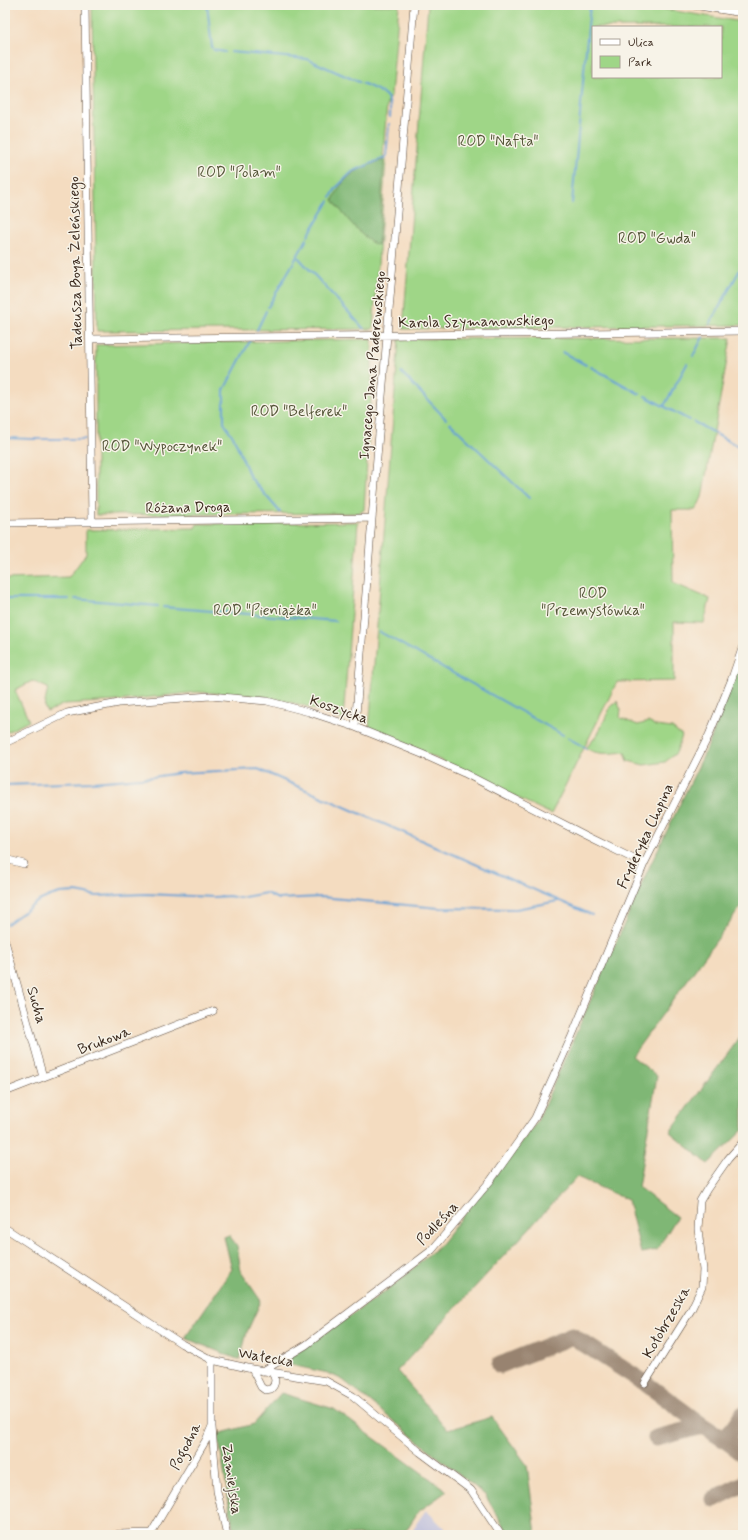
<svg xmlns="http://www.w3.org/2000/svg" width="748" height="1540" viewBox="0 0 748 1540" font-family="Mynerve,sans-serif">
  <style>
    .industrial { fill: #c2c2dc }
    .green { fill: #9fd687; stroke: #6d8052; fill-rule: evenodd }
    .forest { fill: #7fb774; stroke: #5d7049 }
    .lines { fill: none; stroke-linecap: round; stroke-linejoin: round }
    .stream { stroke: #649fd4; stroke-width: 2 }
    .taxiway { stroke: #98836f; stroke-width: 17 }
    .minor-casing { stroke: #574536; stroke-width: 8 }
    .minor { stroke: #fff; stroke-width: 7 }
    .labels { text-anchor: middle; stroke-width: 3; stroke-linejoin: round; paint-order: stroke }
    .park-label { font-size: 15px; fill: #545538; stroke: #f7f3e8 }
    .street-label { font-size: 15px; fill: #3b2a1e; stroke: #f7f3e8 }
  </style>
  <rect width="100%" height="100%" fill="#f7f3e8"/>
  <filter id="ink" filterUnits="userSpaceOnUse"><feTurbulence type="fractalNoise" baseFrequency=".025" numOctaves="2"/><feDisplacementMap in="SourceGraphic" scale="8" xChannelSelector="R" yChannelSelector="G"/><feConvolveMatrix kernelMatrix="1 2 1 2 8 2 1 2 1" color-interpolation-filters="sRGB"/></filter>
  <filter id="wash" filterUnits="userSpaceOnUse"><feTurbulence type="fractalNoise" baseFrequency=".012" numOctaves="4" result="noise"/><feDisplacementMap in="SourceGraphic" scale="16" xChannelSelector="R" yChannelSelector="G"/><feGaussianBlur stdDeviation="0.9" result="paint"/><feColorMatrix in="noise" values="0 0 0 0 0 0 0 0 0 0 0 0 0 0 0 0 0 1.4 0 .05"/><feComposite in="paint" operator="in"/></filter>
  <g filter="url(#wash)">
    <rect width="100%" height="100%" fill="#f4dcc0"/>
    <path class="industrial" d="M426 1510 451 1535H413L416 1524Z"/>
    <path class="green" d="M92 5H399L391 95 387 104 383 155 386 161 373 329 97 331Z
      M428 5H638L743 22V325L403 329ZM593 27H721V77H593Z
      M731 338 702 497 696 510H672L673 583 710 599 704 623 674 622V681L617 682 551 814 415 748 369 730 399 339Z
      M372 339V380L364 510 359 513 96 515V345Z
      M358 522 343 720 302 705 270 698 247 695 197 692 118 701 64 704 47 712 44 707 48 688 32 681 15 690 29 721 5 733V579L69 577 86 554V530L195 528 197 524Z
      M617 701 621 710 620 718 638 725 648 722 656 726 672 728 682 736 676 753 665 762 644 765 628 761 625 752C613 753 597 756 586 748L598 734 610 708Z"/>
    <path class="forest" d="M384 160 378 245C365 243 341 211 333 200 343 176 359 167 384 160Z
      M743 653V904L632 1056 657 1076 638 1187 677 1217 657 1250 641 1253 628 1200 577 1177 397 1371 448 1430 492 1417 527 1465 536 1534 542 1535H509L485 1495 343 1380 328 1373 282 1363 393 1286 441 1244 537 1122 647 872 709 744Z
      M743 1033V1130L708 1164 670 1132Z
      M229 1235 237 1246 241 1272 261 1301 247 1332 240 1360 185 1338 232 1269 224 1237Z
      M281 1393 334 1409 447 1491 418 1512 403 1535H234L218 1434 254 1424Z"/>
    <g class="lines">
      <path class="stream" d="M207 5 212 47 214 50 225 52
        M231 52 307 59 359 82
        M362 83C382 93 392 92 390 117
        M331 197 336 188 352 172 386 157 389 124
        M572 203 590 5
        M308 236 329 201
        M297 256 364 329
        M268 307 307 239
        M710 324 743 264
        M257 330 266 311
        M250 341 224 390V423L234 438 250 477 280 512
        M562 352 586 365
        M693 356 703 337
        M591 367 640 394
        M401 372 446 419
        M645 396 689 420
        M664 406 687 364
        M694 422 743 449
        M450 423 529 498
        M5 438 30 439H85
        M5 599H69
        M75 599 158 606
        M163 607 336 621
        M380 632 563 735
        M568 738 586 748
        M5 785 93 782 153 777 179 773 258 769 592 915
        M7 924 39 901 50 896 60 893 76 892 97 896 145 894 214 897 229 896 239 898 266 893 278 899 321 897 439 908 516 909 558 901"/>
      <path class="taxiway" d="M500 1365 572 1336 645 1383 703 1426 725 1440
        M743 1414 725 1440 743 1453
        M656 1438 703 1426
        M714 1499 743 1484"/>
    </g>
  </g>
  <g filter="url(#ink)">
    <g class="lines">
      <g class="minor-casing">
        <path id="minor" d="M85 5 92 521
          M693 5 743 13
          M90 339 743 331
          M5 523 372 518
          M355 727 414 5
          M5 743 67 713 119 703 210 696 267 701 309 712 355 727 422 754 464 773 585 835 644 864
          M5 859 24 864
          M5 941 43 1077
          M5 1092 213 1011
          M5 1228 182 1344 212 1360 252 1369 326 1381 353 1396 420 1452 471 1490 501 1535
          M252 1369 261 1387 265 1390 271 1389C276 1384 276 1378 272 1373
          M263 1371 306 1345 432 1250 491 1180 535 1118 571 1038 644 864 709 735 731 681 743 646
          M645 1383 691 1310 702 1287 703 1270 698 1229 700 1201 707 1189 728 1159 743 1142
          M212 1427 217 1491 227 1535
          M116 1535 119 1534 152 1533
          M150 1535 206 1440 212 1426V1360"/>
      </g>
      <use href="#minor" class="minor"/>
    </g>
  </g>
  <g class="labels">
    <g class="park-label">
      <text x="498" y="146">ROD "Nafta"</text>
      <text x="239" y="177">ROD "Polam"</text>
      <text x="657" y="243">ROD "Gwda"</text>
      <text x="299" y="416">ROD "Belferek"</text>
      <text x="162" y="451">ROD "Wypoczynek"</text>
      <text x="593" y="598">ROD<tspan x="593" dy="17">"Przemysłówka"</tspan></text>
      <text x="265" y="615">ROD "Pieniążka"</text>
    </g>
    <g class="street-label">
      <text transform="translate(75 263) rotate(-91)" y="5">Tadeusza Boya Żeleńskiego</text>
      <text transform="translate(476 321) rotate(-1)" y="5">Karola Szymanowskiego</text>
      <text transform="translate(372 365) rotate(-85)" y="5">Ignacego Jana Paderewskiego</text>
      <text transform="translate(188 507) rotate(-1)" y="5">Różana Droga</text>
      <text transform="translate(339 709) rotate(19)" y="5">Koszycka</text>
      <text transform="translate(645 836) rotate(-65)" y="5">Fryderyka Chopina</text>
      <text transform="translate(37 1005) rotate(74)" y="5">Sucha</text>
      <text transform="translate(104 1040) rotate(-21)" y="5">Brukowa</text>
      <text transform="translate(437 1223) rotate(-47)" y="5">Podleśna</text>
      <text transform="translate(666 1322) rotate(-60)" y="5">Kołobrzeska</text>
      <text transform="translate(266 1357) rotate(10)" y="5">Wałecka</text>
      <text transform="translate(185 1446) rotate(-63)" y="5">Pogodna</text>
      <text transform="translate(232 1479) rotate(82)" y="5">Zamiejska</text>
    </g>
  </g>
  <rect width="748" height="1540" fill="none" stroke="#f7f3e8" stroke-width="20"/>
  <rect x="592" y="26" width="130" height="52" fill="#f7f3e8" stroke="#aca397"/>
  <rect x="600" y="39" width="20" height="6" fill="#ffffff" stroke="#aca397"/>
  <text x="628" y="46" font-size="12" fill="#3b2a1e">Ulica</text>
  <rect x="600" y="56" width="20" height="12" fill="#9fd687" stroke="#aca397"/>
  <text x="628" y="66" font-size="12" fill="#3b2a1e">Park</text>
</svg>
